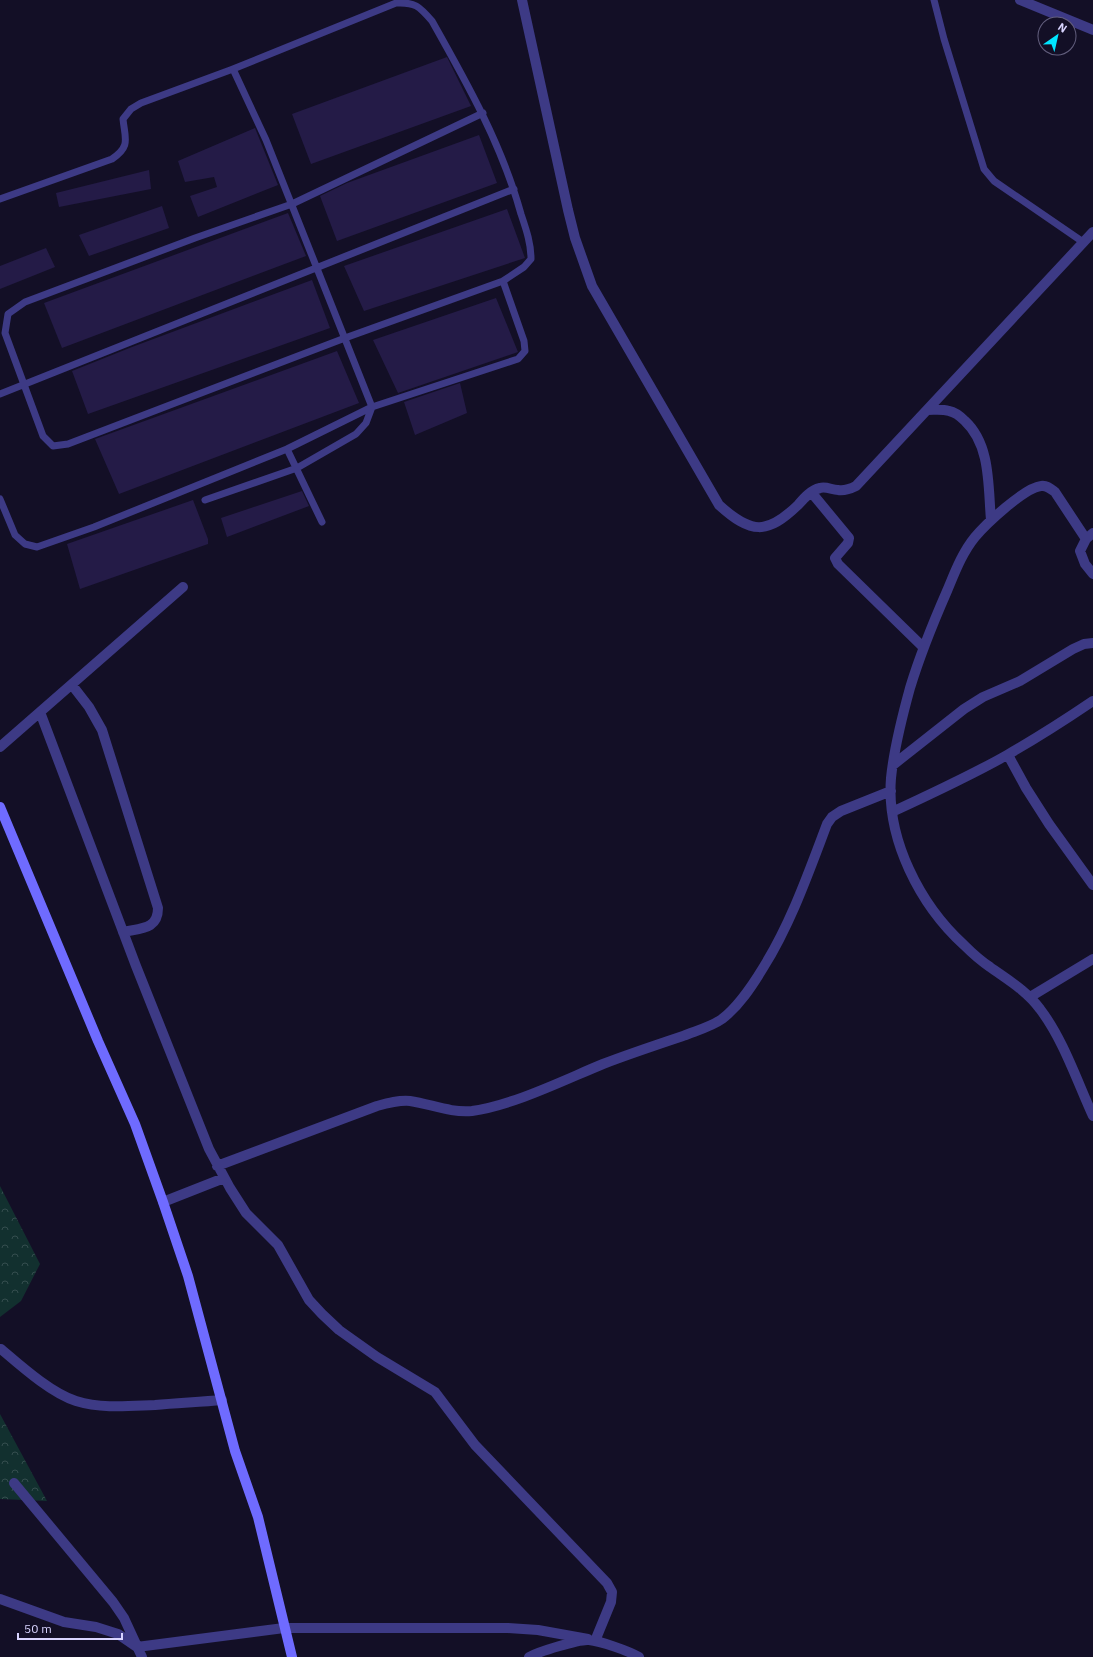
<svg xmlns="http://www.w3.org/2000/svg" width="1093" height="1657" viewBox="0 0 1093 1657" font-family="'IBM Plex Sans',sans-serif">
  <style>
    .forest { fill: url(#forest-crowns) }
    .building { fill: #241b47 }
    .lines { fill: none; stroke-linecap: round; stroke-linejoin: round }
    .service { stroke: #3d3a85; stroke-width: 7 }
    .minor { stroke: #3d3a85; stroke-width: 10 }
    .secondary { stroke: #6f6bff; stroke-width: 10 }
  </style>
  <defs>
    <pattern id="forest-crowns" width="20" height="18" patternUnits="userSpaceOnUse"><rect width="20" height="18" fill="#12302f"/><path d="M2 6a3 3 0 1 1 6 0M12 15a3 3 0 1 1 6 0" fill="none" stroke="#344d4e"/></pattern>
  </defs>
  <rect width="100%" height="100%" fill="#130f26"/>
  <path class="forest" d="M0 1186 40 1264 21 1301 0 1317Z
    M0 1414 47 1501 0 1499Z"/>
  <path class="building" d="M447 57 471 106 311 164 292 114Z
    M255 128 278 185 198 217 190 196 217 187 214 177 185 182 178 161Z
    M479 135 497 183 337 241 320 196 347 183Z
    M149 170 151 189 59 207 56 193Z
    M162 206 169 228 89 256 79 235Z
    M507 209 525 258 364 311 344 266Z
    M288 213 306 256 62 348 44 303Z
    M46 248 55 267 0 289V266Z
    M312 280 330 328 88 414 72 371 132 347Z
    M496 298 518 352 398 393 373 340Z
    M337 351 359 403 119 494 95 439Z
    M460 383 467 413 415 435 404 402Z
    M302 491 309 506 227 537 221 518Z
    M193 500 208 539V544L80 589 67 544Z"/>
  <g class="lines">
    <path class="service" d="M934 0 944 39 984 169 994 181 1083 242
      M483 113 292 204 195 238 25 302 8 314 5 333 43 436 53 446 68 444 345 338 503 281
      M0 199 112 159C131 146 125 139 123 119L131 109 141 103 233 69 396 3C415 2 419 6 432 21 467 83 502 145 521 214 526 229 531 243 531 259L524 267 503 281 524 341 525 351 518 359 372 407 287 449 94 527 37 547 25 544 15 535 0 499
      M0 394 514 189
      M287 449 322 522
      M205 500 297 468 356 434 366 423 372 407 266 140 233 69"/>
    <path class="minor" d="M522 0 568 210 575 238 592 286 719 505C751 534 767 535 798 505 804 498 811 490 820 488 826 486 832 490 838 490 844 491 850 489 856 486L1093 232
      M1020 0 1093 30
      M928 410C935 410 942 409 949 411 955 412 961 417 965 421 991 445 988 487 991 520
      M811 492 849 538 848 543 835 558 838 564 923 647
      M1093 533 1086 539 1080 551 1085 564 1093 574
      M1086 539 1055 492C1051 489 1047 485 1041 486 1024 488 986 524 975 537 962 553 955 572 947 591 933 623 920 655 910 688 902 717 894 748 891 778 886 839 920 905 964 945 972 953 981 961 990 967 1008 980 1027 991 1040 1009 1063 1039 1077 1081 1093 1116
      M72 685 89 707 102 730 158 908C158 930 140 928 123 932
      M40 712 136 966 209 1149 230 1188 246 1213 278 1245 309 1300 322 1314 339 1330 377 1357 435 1392 475 1445 607 1583 612 1592 611 1602 595 1641
      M0 747 183 587
      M1008 755 1026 788 1049 824 1093 885
      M893 765 964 709 983 697 1020 681 1073 649 1084 644 1093 643
      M892 812C931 794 970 776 1007 755 1037 738 1065 720 1093 701
      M1030 997 1093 959
      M217 1166 377 1106C388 1103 399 1100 410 1101 431 1104 450 1113 472 1111 514 1105 564 1080 603 1064 629 1054 656 1045 683 1036 695 1031 711 1027 722 1019 739 1006 752 986 763 968 791 923 808 874 827 824L832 817 841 811 891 791
      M163 1202 224 1178
      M1 1349C21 1366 51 1393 76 1401 102 1409 129 1406 155 1405 177 1403 200 1402 222 1400
      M14 1483 113 1602 124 1618 142 1657
      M0 1599 64 1622 96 1627 118 1634 137 1647 284 1628H508L538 1630 588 1639
      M529 1657C538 1652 579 1639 589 1640 600 1641 629 1651 639 1657"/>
    <path class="secondary" d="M0 807 98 1041 135 1124 163 1202 188 1276 235 1451 258 1517 292 1657"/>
  </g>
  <g transform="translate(1057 36) rotate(34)"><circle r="19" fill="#130f26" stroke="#625e7d"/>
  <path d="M0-3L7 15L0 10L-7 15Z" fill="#00e5ff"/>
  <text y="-6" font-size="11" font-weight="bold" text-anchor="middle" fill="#d9d4ff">N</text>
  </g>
  <path d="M18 1633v6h104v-6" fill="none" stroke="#d9d4ff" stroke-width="2"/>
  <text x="24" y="1633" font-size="12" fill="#d9d4ff" stroke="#130f26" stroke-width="3" paint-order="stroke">50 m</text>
</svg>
